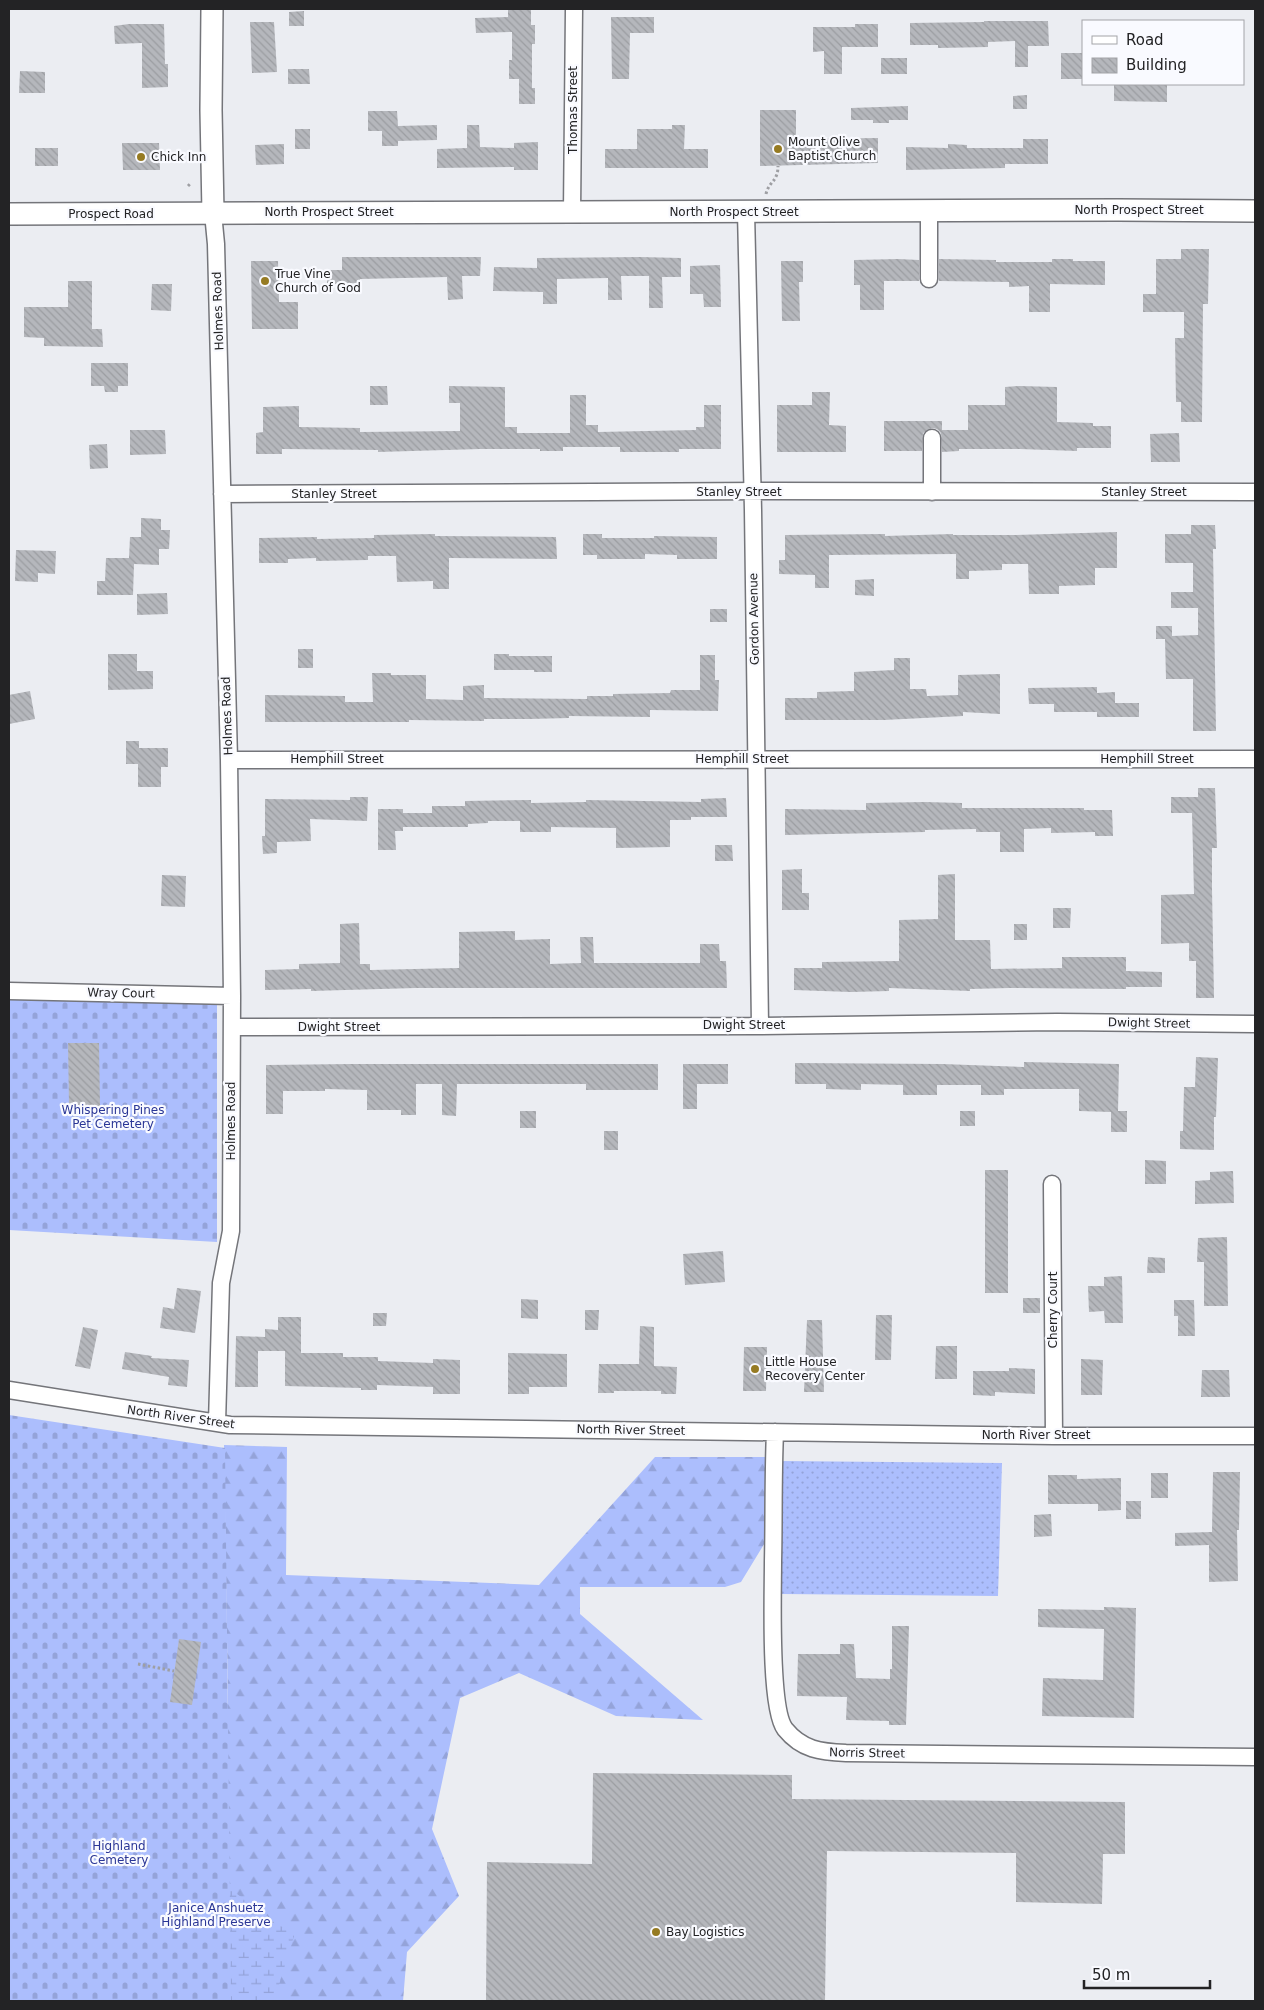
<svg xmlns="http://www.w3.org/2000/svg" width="1264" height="2010" viewBox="0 0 1264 2010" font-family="'DejaVu Sans',sans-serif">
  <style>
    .grass { fill: url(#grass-dots) }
    .forest { fill: url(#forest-firs) }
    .wetland { fill: url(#wetland-marsh) }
    .cemetery { fill: url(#cemetery-stones) }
    .building { fill: url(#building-back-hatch) }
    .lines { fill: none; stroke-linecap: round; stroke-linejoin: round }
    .minor-casing { stroke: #74757a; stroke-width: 19 }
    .major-casing { stroke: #74757a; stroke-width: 24 }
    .path { stroke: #9e9fa3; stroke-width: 3; stroke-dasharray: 2.5 2.5; stroke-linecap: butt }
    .minor { stroke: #fff; stroke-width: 16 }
    .major { stroke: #fff; stroke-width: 21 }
    .poi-dot { fill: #967b23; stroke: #f9faff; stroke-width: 2 }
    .labels { text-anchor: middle; stroke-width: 4.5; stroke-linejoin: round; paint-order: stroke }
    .street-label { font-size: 12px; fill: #232325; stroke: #f9faff }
    .poi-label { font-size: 12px; fill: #232325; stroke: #f9faff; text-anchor: start }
    .park-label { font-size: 12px; fill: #2a3696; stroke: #f9faff }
  </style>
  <defs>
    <pattern id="grass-dots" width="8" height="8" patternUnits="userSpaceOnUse" patternTransform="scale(1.25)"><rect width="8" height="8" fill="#acbefd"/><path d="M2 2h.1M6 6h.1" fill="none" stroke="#94a3d9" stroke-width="1.8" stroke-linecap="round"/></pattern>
    <pattern id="forest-firs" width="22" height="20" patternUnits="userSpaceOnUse" patternTransform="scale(1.25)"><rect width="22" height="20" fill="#acbefd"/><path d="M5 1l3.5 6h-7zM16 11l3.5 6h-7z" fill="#94a3d9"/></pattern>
    <pattern id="wetland-marsh" width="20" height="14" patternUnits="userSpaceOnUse" patternTransform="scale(1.25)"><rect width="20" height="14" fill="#acbefd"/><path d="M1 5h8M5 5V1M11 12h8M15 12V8" fill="none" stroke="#94a3d9"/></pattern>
    <pattern id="cemetery-stones" width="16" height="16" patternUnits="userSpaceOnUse" patternTransform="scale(1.25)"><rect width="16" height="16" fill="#acbefd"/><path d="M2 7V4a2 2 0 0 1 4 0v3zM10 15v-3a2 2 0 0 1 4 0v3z" fill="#94a3d9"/></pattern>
    <pattern id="building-back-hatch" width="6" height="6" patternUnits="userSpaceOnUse" patternTransform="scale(1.25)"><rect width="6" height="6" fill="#b5b7bc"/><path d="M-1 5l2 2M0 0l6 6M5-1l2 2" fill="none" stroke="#9b9da1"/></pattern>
  </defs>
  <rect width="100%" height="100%" fill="#ebedf2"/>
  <path class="grass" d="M779 1461 1002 1463 998 1596 781 1594Z"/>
  <path class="forest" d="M224 1445 287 1447 286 1575 539 1585 655 1457H767L766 1541 741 1582 725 1587H580V1614L703 1720 616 1716 519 1673 460 1698 432 1829 459 1896 407 1952 403 2001H54L228 1703Z"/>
  <path class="wetland" d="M191 1860 294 1936 274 2001H140Z"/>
  <path class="cemetery" d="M9 997 217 1004V1242L9 1230Z
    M9 1415 225 1448 231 2001H9Z"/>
  <path class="building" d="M508 9H531V25H535V44H532V88H535V104H519V79H509V60H512V32L476 33 475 18 508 17Z
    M304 11V26H289V12Z
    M611 17H654V33H630L629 79H612Z
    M984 21H1048L1049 46H1028V67H1015V41L988 42V47L938 48V45H910V23L984 22Z
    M250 22H274L277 72 252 73Z
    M129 24H164L165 64H168V87L142 88V43L115 44 114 26Z
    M855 24H878V47H842V74H824V51L813 52V27H855Z
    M1061 53H1083V79H1061Z
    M881 58H907V74H881Z
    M288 69H309L310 84H288Z
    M20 71 45 72V93H19Z
    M1114 84H1167V102L1114 101Z
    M1027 95V109H1013V96Z
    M908 106V120H889V123H873V120H851V108Z
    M760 110H796V139L878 138V163L760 166Z
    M368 111H397L398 126 437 125V140L398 141V146H382V131H368Z
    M467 125H479L480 147 514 148V143L538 142V170H514V167L437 168V149L467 148Z
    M672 125H685L684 149H708V168H605V149H637V129H672Z
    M295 129H310V149H295Z
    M1023 139H1048V164H1005V168L906 170V147L948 148V144L967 145V148H1023Z
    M122 143H159L160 170H123Z
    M284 144V164L256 165 255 145Z
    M35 148H58V166H35Z
    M1181 249H1209L1208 304H1203L1202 422H1181V402H1176L1175 338H1184V312H1143V294H1156V259H1181Z
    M342 257H481L480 276H462L463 299 448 300 447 277 360 279V283L327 284V270H342Z
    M640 257 681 258V277H662L663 308H649V276H621L622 300H608V278L557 279V304H543V292L493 291 494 267 537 268V258Z
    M898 259 919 260V281H884V310H860V285H854V260Z
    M939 259 996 260V262H1052V259H1073V261H1105V285L1050 284V312H1029V286L1009 287V282L939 281Z
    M251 261H278L279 302H298V329H252Z
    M781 261H803V282H799L800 321H782Z
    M720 265 721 307H704L703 294H690V266Z
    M68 281H92V329H102L103 347 44 346V338L24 337V307H68Z
    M152 284H172L171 311 151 310Z
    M91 363H128V386H118V392H105L104 386H91Z
    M370 386H387L388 405H370Z
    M449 386 505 387V427H517V433H570V395H586V425H598V432L696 430V427H704V405H721V449H679V452H620V447H563V451H540V449H480L378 452V450L282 449V454H256V433L263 432V407L299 406V427L360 428V432L460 431V403H449Z
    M1019 386 1057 387V422L1093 423V426H1111V448H1077V451L1020 449H959V451L942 452 941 433 937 429 932 428 923 433 922 451H884V421H942V430H968V405H1005V387Z
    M812 392H830L829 425 846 426V452H777V405H812Z
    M130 430H165L166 454 130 455Z
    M1179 433 1180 462H1151L1150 434Z
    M107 444 108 468 90 469 89 445Z
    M141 518 161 519V530H170L169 549H159V565L134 564 133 595H97V581H105L106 558H129L130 537H141Z
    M1191 525H1215L1216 549H1213L1216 731H1193V679H1166L1165 639H1156V626H1172V636L1198 635V608H1171V592H1193V563H1165V534H1191Z
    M1117 532V568H1095V585L1059 586V594H1029L1028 564H1002V570L969 571V579H956V554L829 555V588H815V575L779 574V560H785V535L885 534V536L953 534V535H1014Z
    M435 534V536L556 537 557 559 449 558V589H433V581L397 582 396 556H368V560L316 561V558L288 559V563H259V538L317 537V539L374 538V535Z
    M583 534H602V538H654V536L717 537V559H677V555L645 554V559H597V555H583Z
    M16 550 56 551 55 574 38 573V582L15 581Z
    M874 579V596L855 595V580Z
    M167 593 168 614 137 615V594Z
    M710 609H727V622H710Z
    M298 649H313V668H298Z
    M108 654H137V671H153V689L108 690Z
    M494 654H509V656H552V672H534V670H494Z
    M700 655H715V680H719L718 711 650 710V717L569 716V718L529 719H484V721L409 720V722H265V695L345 696V702H373L372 673H391V675H426V699L463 700V686L484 685V698L587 699V696H613V694L670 693 671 690H700Z
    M894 658H910V689H926L927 696 958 695V675L1000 674V714L963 712V716L884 720H785V698H817V692L854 691V672L894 670Z
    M1097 687V693L1115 692V703H1139V717H1097V712H1054V704H1029L1028 688Z
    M30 691 35 719 9 724V695Z
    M126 741H139V748H168V767H161V787H138V764H126Z
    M1198 788H1215L1217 848H1212V889L1214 998H1196V961H1189V943L1161 944V895L1194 894 1192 813H1171V797H1198Z
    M350 797H368L367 821 310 819 311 841 277 842V853L263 854 262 836H265V799L350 800Z
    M726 798 727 817H691V820H670V847L616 848V828L551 827V832H520V821H488V823L468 824V827H403V831H395L396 850H378V809H403V813H432V806H465V801L531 800V803L586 802V800L701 802V799Z
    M925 802 962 803V808H1084V810H1112L1113 836H1095V832L1051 833V828L1024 829V852H1000V832H976V829L925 830V832L785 835V809L866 810V803Z
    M715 845H732L733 861H715Z
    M802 869V893H809V910H782V870Z
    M955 874V940H990L991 969 1062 968V957H1126V971L1162 972V987H1126V989L1009 988 970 989V991L889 988V991L851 992 794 990V968H822V962L899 961V920L938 919V875Z
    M162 875 186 876 185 907 161 906Z
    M1053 908H1071L1070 928H1053Z
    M359 923 360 964H370V970L459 968V932L515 931V940L550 939V964L581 963 580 937H593L594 963H700V944H719L720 961H726L727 988H415L311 991V989L265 990V970L299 969V964L340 963V924Z
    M1014 924H1027V940H1014Z
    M68 1043H99L100 1106H69Z
    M1196 1057 1218 1058 1216 1117H1214V1150L1180 1149V1131H1183L1184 1087H1195Z
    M1024 1062 1119 1064 1118 1111H1127V1132H1111V1112L1079 1111V1089H1004V1095H981V1085H937V1095H903V1085L861 1084V1090L826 1089V1084H795V1063L942 1064 1024 1067Z
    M352 1064H658V1090H586V1084H457L456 1116 442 1115V1084H416V1115H401V1110H367V1090L325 1089V1091H283V1114H266V1065Z
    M683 1064H728V1084H697V1109H683Z
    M520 1111H536V1128H520Z
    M960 1111H975V1126H960Z
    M604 1131H618V1150H604Z
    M1145 1160 1166 1161V1184H1145Z
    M985 1170H1008V1293H985Z
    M1233 1171 1234 1203 1195 1204V1181L1210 1180V1172Z
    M1227 1237 1228 1306H1204V1262H1197L1198 1238Z
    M723 1251 725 1282 685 1285 683 1254Z
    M1148 1257 1165 1258V1273H1147Z
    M1122 1276 1123 1323H1105L1104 1311 1089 1312 1088 1286H1104V1277Z
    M177 1288 201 1291 195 1333 160 1328 163 1307 174 1309Z
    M1023 1298H1040V1313H1023Z
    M521 1299 538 1300V1319L521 1318Z
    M1174 1300H1194L1195 1336H1178V1316H1174Z
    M585 1310H599L598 1330H585Z
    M373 1313H387L386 1326H373Z
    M876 1315H892L891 1360H875Z
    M278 1317H301V1353H343V1357H378V1361L433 1363V1359L460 1360V1394H433V1387L377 1385V1390H361V1388L285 1386V1351H258V1387H235L236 1336 265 1337V1329L278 1330Z
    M807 1320H822L824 1392H804Z
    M640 1326 654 1327V1366L677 1367 676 1394H661V1391H614V1393H598L599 1364H639Z
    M83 1327 98 1330 90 1369 75 1366Z
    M936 1346H957V1379H935Z
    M744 1347H767L766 1391H743Z
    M125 1352 152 1356 151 1358 189 1360 187 1387 168 1385 169 1377 122 1369Z
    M508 1353 567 1354V1387H529V1394H508Z
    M1081 1359 1103 1360 1102 1395H1081Z
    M1009 1368 1035 1369V1394L995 1392V1396L973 1395V1371H1009Z
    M1202 1370H1229L1230 1397H1201Z
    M1213 1472H1240L1239 1530H1237L1238 1581 1209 1582V1545L1175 1546V1533L1212 1532Z
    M1151 1473H1168V1498H1151Z
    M1048 1475H1077V1479L1121 1478V1510L1098 1511V1504H1048Z
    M1126 1501H1141V1519H1126Z
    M1051 1514 1052 1536 1034 1537V1515Z
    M1104 1607 1136 1608 1134 1718 1042 1716 1043 1678 1103 1680 1104 1629 1038 1627V1609L1104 1610Z
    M892 1626H909L906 1725H889V1721L846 1720 847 1697 797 1696 798 1654H840V1644H854L856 1678 890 1679V1669H892Z
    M179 1639 201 1642 192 1705 170 1702Z
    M593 1773 792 1775V1799L1125 1802V1854H1103L1102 1904 1016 1902V1853L827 1851 825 2001H486L487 1862 592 1864Z"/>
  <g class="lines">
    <g class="minor-casing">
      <path id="minor" d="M929 211V279
        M572 212 574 9
        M746 212 753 510 760 1026
        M213 213 216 244 229 760 232 996 231 1231 221 1283 217 1423
        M932 438V492
        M222 494 769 491 1255 492
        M229 760 1255 759
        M9 991 232 996
        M232 1027 760 1026 1057 1022 1255 1024
        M1052 1184 1054 1436
        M9 1390 230 1425 1054 1436H1255
        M775 1432C773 1476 774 1519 773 1562 773 1593 769 1708 785 1729 802 1750 821 1752 846 1753L1255 1757"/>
    </g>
    <g class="major-casing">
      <path id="major" d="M212 9 211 110 213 213
        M9 214 1118 210 1255 211"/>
    </g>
    <path class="path" d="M188 186 190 184
      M766 194C769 181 778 182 778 166
      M138 1664 174 1671"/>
    <use href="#minor" class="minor"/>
    <use href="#major" class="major"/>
  </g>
  <g class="poi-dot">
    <circle cx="778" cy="149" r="5"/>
    <circle cx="141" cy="157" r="5"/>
    <circle cx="265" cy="281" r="5"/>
    <circle cx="755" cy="1369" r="5"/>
    <circle cx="656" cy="1932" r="5"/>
  </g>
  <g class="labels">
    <g class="street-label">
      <text transform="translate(573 110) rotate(-90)" y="4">Thomas Street</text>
      <text x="1139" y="214">North Prospect Street</text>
      <text x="329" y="216">North Prospect Street</text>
      <text x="734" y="216">North Prospect Street</text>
      <text x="111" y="218">Prospect Road</text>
      <text transform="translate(218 311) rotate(-92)" y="4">Holmes Road</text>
      <text x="739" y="496">Stanley Street</text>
      <text x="1144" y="496">Stanley Street</text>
      <text x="334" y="498">Stanley Street</text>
      <text transform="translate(754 619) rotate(-91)" y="4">Gordon Avenue</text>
      <text transform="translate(227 716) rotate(-92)" y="4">Holmes Road</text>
      <text x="337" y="763">Hemphill Street</text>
      <text x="742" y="763">Hemphill Street</text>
      <text x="1147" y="763">Hemphill Street</text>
      <text transform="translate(121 993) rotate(1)" y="4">Wray Court</text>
      <text transform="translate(1149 1023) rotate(1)" y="4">Dwight Street</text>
      <text x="744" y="1029">Dwight Street</text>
      <text x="339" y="1031">Dwight Street</text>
      <text transform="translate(231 1121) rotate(-90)" y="4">Holmes Road</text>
      <text transform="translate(1053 1310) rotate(-90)" y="4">Cherry Court</text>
      <text transform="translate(181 1417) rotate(8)" y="4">North River Street</text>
      <text transform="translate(631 1430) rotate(1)" y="4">North River Street</text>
      <text x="1036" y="1439">North River Street</text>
      <text transform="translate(867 1753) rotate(1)" y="4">Norris Street</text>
    </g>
    <g class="poi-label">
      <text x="788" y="146">Mount Olive<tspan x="788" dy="14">Baptist Church</tspan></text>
      <text x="151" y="161">Chick Inn</text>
      <text x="275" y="278">True Vine<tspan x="275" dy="14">Church of God</tspan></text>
      <text x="765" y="1366">Little House<tspan x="765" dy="14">Recovery Center</tspan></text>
      <text x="666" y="1936">Bay Logistics</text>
    </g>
    <g class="park-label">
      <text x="113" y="1114">Whispering Pines<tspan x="113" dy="14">Pet Cemetery</tspan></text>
      <text x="119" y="1850">Highland<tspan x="119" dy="14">Cemetery</tspan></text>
      <text x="216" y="1912">Janice Anshuetz<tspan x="216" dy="14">Highland Preserve</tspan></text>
    </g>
  </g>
  <rect width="1264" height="2010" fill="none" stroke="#232325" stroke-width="20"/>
  <rect x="1082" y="20" width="162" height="65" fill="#f9faff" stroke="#a3a4a8"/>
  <rect x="1092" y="36" width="25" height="8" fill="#ffffff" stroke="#a3a4a8"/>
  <text x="1126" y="45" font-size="15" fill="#232325">Road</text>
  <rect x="1092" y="58" width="25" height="15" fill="url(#building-back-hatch)" stroke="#a3a4a8"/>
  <text x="1126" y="70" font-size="15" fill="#232325">Building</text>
  <path d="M1084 1980v8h126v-8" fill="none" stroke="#232325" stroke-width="2.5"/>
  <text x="1092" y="1980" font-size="15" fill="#232325" stroke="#f9faff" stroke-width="4" paint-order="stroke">50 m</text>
</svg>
